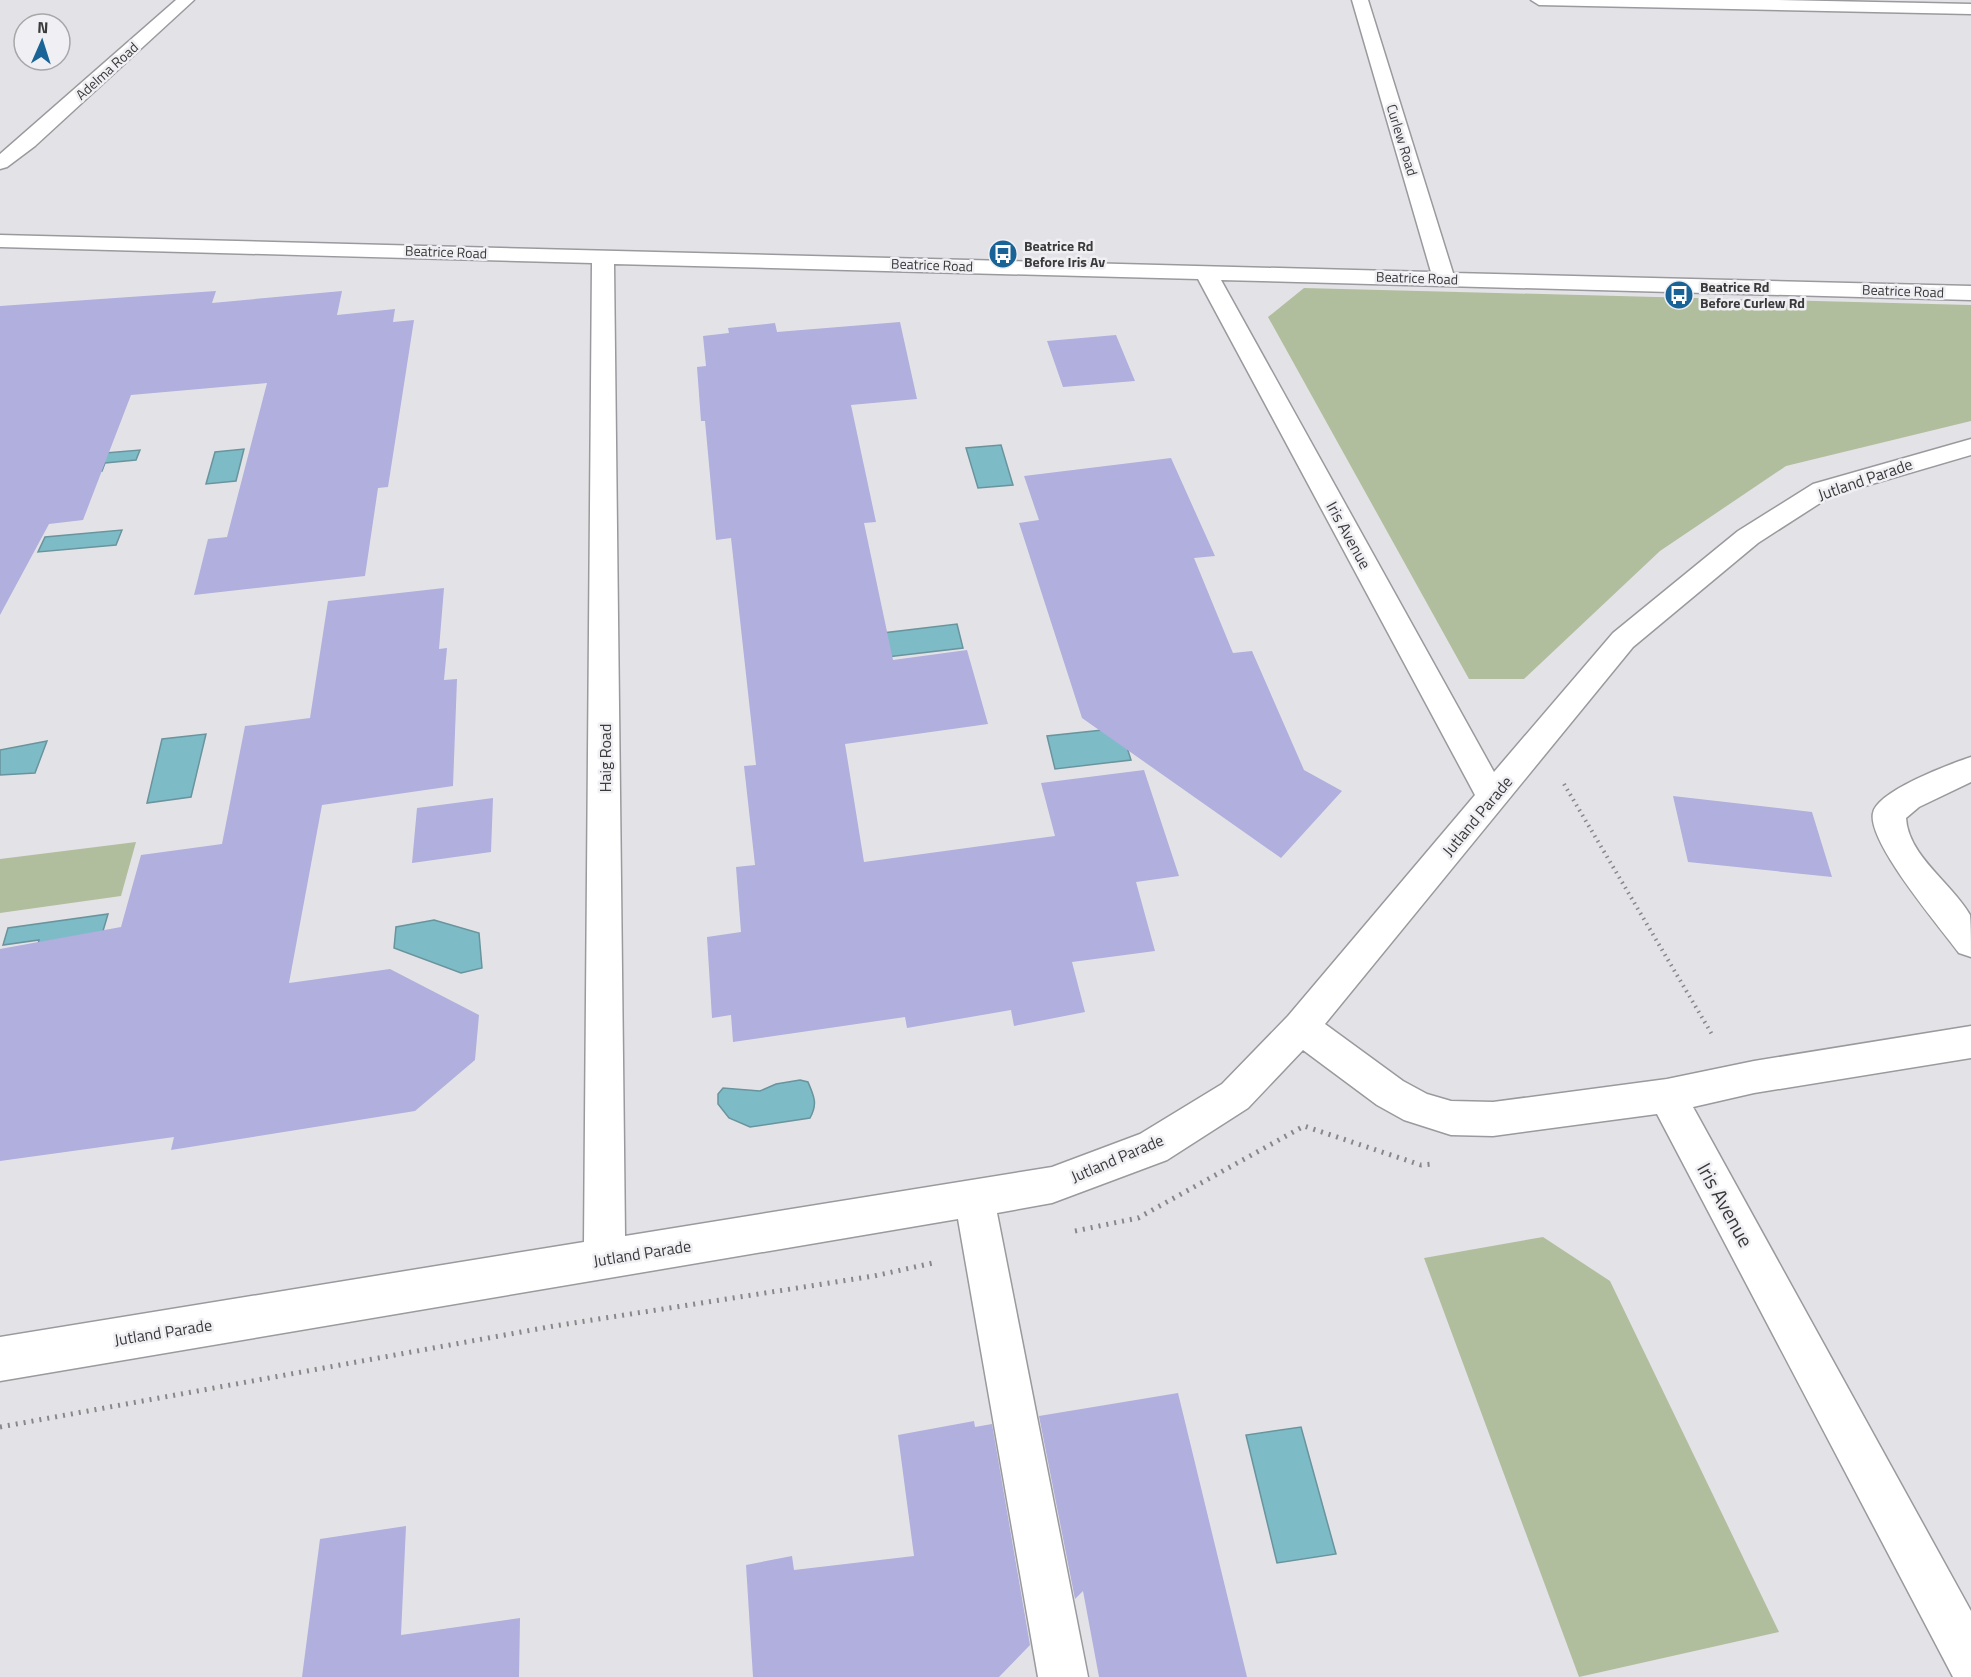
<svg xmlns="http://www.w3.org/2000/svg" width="1971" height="1677" viewBox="0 0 1971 1677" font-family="'Titillium Web',sans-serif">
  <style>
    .green { fill: #b1be9e }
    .water { fill: #7dbbc7; stroke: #69949d; stroke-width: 1.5 }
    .building { fill: #b0afdd }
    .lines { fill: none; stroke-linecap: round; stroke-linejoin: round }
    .minor-casing { stroke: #9a9a9e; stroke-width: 3 }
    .path-far1 { stroke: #88888a; stroke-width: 4; stroke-dasharray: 1.5 4.5; stroke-linecap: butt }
    .path { stroke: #88888a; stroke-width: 5; stroke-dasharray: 2 6; stroke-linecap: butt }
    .minor { fill: #fff; fill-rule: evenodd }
    .labels { text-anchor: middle; stroke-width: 5; stroke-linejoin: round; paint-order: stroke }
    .far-street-label { font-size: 14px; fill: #3a3a3b; stroke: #f0f0f4 }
    .far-poi-label { font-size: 14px; font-weight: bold; fill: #3a3a3b; stroke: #f0f0f4; text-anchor: start }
    .street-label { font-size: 16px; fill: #3a3a3b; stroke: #f0f0f4 }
    .near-street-label { font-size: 20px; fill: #3a3a3b; stroke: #f0f0f4 }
  </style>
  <rect width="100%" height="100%" fill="#e3e3e7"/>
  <path class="green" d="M1304 288 1971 305V421L1786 466 1660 551 1524 679H1469L1268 317Z
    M136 842 121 896 0 913V859Z
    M1543 1237 1610 1281 1779 1632 1579 1677 1424 1258Z"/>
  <path class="water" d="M1001 445 1013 485 978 488 966 448Z
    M244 449 236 481 206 484 215 452Z
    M140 450 136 460 105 463 102 471 62 475 70 456Z
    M122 530 116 545 38 552 45 537Z
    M957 624 963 648 870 659 866 635Z
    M1121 728 1131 760 1055 769 1047 736Z
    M206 734 191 797 147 803 162 739Z
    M47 741 35 773 0 775V750Z
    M108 914 98 948 35 957 39 940 3 945 8 928Z
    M434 920 479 933 482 968 461 973 394 948 396 927Z
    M800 1080 808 1082C814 1096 818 1104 810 1118L750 1127 729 1118 718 1104V1094L723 1088 760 1091 776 1084Z
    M1301 1427 1336 1554 1277 1563 1246 1435Z"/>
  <path class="building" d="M216 291 212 303 342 291 337 315 395 309 393 322 414 320 388 487 378 488 365 576 194 595 208 539 227 537 267 383 131 395 83 520 49 524 0 615V306Z
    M900 322 917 399 851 405 876 522 864 523 893 660 967 650 988 724 845 744 864 862 1055 836 1041 783 1144 770 1179 876 1136 882 1155 951 1072 962 1085 1012 1014 1026 1011 1010 907 1028 905 1017 733 1042 731 1015 712 1018 707 937 741 932 736 867 755 865 744 766 756 765 731 538 716 540 705 421H701L697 367 706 366 703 336 729 333 728 328 775 323 777 332Z
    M1116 335 1135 381 1063 387 1047 341Z
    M1171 458 1215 556 1194 558 1233 653 1252 651 1304 770 1342 791 1281 858 1082 718 1019 523 1039 520 1024 476Z
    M444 588 439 649 447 648 444 680 457 679 453 786 322 805 289 983 390 969 479 1015 475 1060 415 1111 171 1150 174 1137 0 1161V949L121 927 141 855 222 844 245 726 310 718 328 601Z
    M1673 796 1812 812 1832 877 1688 862Z
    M493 798 491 852 412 863 417 808Z
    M1178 1393 1247 1677H1099L1083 1591 1075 1599 1039 1416Z
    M974 1421 975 1427 992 1424 1030 1645 999 1677H753L746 1565 792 1556 794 1570 914 1556 898 1435Z
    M406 1526 401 1635 520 1618 519 1677H302L320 1539Z"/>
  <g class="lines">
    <g class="minor-casing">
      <path id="minor" d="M176 0H194L35 146 7 167 0 169V154Z
        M1352 0H1368L1453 273 1971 286V300L1221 280 1494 772 1613 633 1738 531 1813 484 1971 439V455L1831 496 1758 543 1633 647 1325 1024 1403 1081 1427 1094 1451 1101 1493 1102 1667 1079 1754 1061 1971 1026V1058L1754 1093 1693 1107 1971 1611V1677H1953L1657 1114 1493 1136 1451 1135 1404 1120 1377 1105 1303 1050 1248 1108 1167 1160 1052 1203 997 1213 1088 1677H1038L958 1219 0 1381V1337L584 1242 592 263 0 247V235L1431 272ZM614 264 1198 279 1475 795 1288 1016 1222 1084 1140 1134 1052 1167 625 1236Z
        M1531 0H1778L1971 4V14L1539 5Z
        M1971 757V782L1919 807 1906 818C1908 856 1952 883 1970 915 1971 925 1971 946 1971 957L1959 953C1940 927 1867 842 1873 813 1877 791 1950 764 1971 757Z"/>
    </g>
    <path class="path-far1" d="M1564 784 1713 1036"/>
    <path class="path" d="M1075 1231 1138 1218 1304 1126 1421 1165 1432 1164
      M0 1427 554 1326 874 1276 933 1263"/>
    <use href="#minor" class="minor"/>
  </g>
  <defs>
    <g id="bus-disc" transform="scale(1.5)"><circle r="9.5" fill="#1a6397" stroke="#f0f0f4"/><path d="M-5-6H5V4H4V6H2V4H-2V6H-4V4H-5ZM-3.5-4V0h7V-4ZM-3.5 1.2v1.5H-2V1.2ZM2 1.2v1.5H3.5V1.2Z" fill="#fff"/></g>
  </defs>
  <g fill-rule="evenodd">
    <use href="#bus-disc" x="1003" y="254"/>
    <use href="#bus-disc" x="1679" y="295"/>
  </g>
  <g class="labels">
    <g class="far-street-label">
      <text transform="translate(107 71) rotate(-42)" y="5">Adelma Road</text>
      <text transform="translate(1402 140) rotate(73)" y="5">Curlew Road</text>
      <text transform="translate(446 252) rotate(2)" y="5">Beatrice Road</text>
      <text transform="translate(932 265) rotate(2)" y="5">Beatrice Road</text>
      <text transform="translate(1417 278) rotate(2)" y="5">Beatrice Road</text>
      <text transform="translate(1903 291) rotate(2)" y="5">Beatrice Road</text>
    </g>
    <g class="far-poi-label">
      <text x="1024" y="251">Beatrice Rd<tspan x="1024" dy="16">Before Iris Av</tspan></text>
      <text x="1700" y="292">Beatrice Rd<tspan x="1700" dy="16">Before Curlew Rd</tspan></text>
    </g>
    <g class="street-label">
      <text transform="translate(1865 479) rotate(-19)" y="6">Jutland Parade</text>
      <text transform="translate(1349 535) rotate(61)" y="6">Iris Avenue</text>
      <text transform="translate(605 758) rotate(-90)" y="6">Haig Road</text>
      <text transform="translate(1477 816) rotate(-50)" y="6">Jutland Parade</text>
      <text transform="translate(1117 1158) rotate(-23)" y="6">Jutland Parade</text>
      <text transform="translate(642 1253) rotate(-9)" y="6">Jutland Parade</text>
      <text transform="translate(163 1332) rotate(-9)" y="6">Jutland Parade</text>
    </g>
    <g class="near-street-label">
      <text transform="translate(1725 1205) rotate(61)" y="7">Iris Avenue</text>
    </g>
  </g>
  <g transform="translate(42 42) rotate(3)"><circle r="28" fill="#f0f0f4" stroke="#a7a7aa" stroke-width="1.5"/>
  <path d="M0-4.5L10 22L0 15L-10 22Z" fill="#1a6397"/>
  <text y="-9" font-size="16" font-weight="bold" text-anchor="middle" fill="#3a3a3b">N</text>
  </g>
</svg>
